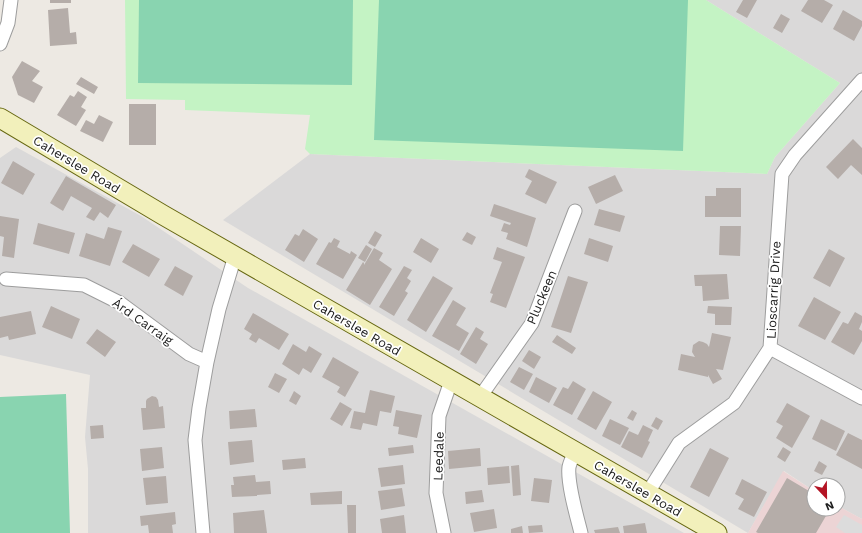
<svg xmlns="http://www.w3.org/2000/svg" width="862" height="533" font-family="'Work Sans',sans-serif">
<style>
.residential{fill:#dad9d9}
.commercial{fill:#ecd4d5}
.park{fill:#c4f3c4}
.pitch{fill:#89d4b0}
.parking{fill:#dcdcdc}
.building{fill:#b5ada9}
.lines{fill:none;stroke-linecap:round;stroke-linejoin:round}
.minor-casing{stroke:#9d9d9d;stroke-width:15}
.secondary-casing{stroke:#666710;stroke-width:21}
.minor{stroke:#fff;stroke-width:13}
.secondary{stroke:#f2f0bb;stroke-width:19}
.labels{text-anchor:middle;stroke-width:3.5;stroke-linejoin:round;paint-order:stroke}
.street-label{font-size:13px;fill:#1c1c1c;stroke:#fff}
</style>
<rect width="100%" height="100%" fill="#ede9e3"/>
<path class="residential" d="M706,0H862V519L838,506V485H814V491L784,471L748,533L223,220L310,154L767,174L775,157L840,83Z
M16,147L141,216L248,288L684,533H88V469L85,437L90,375L0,355V158Z"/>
<path class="commercial" d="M783,471L814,491V509H838V506L862,519V533H748Z"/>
<path class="park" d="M125,0H706L840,83L775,157L767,174L310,154L305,149L310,115L185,110V100L126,99Z"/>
<path class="pitch" d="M139,0H353L352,85L138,83Z
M379,0H688L683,151L374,140Z
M66,394L70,533H0V397Z"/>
<path class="parking" d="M844,515L862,525V533H845L836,527Z"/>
<path class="building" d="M50,0H71V3H50Z
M743,0H757L747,18L736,12Z
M808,0H824L833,5L822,23L801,11Z
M68,8L70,33L76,32L77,44L50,46L48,10Z
M843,10L862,21V26L854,41L833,29Z
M781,14L790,19L782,33L773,28Z
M22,61L40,71L32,81L43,87L34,103L18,95L12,77Z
M81,77L98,87L94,94L76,84Z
M78,91L87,97L81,107L86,110L76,126L57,115L70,95L74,97Z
M129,104H156V145H129Z
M99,115L113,122L103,142L80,131L86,120L94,124Z
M853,139L862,148V175L851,165L838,179L826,167Z
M13,161L35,174L23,195L1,183Z
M529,169L557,182L546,204L525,194L532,181L525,177Z
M615,175L623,191L596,204L588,187Z
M66,176L116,205L108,218L100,212L94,221L86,217L92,208L71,196L63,211L50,203Z
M716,188H741V217H705V196H716Z
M494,204L536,218L527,247L506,239L508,233L501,231L504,223L510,225L511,223L490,216Z
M599,209L625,216L620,232L594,225Z
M0,216L19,219L14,258L2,256L4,237L0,236Z
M38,223L75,233L69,254L33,244Z
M720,226H741L740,256L719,255Z
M108,227L122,231L110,266L79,256L86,233L104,239Z
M303,229L318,239L304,262L285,250L295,234L299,236Z
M375,231L382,235L375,247L368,243Z
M467,232L476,237L472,245L462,240Z
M334,238L340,241L337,247L350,254L351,251L357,255L343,279L316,264L329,242L331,243Z
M421,238L439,249L431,263L413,252Z
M589,238L613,246L608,262L584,254Z
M133,244L160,259L149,277L122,262Z
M366,245L372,249L365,262L358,258Z
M497,247L525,257L506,308L490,302L493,294L490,293L502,262L493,259Z
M374,248L383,253L379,260L392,269L370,305L346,290L363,262L364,263V265Z
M829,249L845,258L830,287L813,278Z
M175,266L193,276L183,296L164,285Z
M404,266L412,270L407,278L411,281L405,291L408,293L394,316L379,307Z
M727,274L729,299L703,301L702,286H695L694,275Z
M433,276L453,288L426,332L407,320Z
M568,276L588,282L571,333L551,327Z
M814,297L841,312L825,340L798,326Z
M453,300L466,308L456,325L469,333L459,351L432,336Z
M51,306L80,319L72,339L42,327Z
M708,306L732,307L731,325H715V314L707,313Z
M31,311L36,334L9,340L8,336L0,338V317Z
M855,312L862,316V322L859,329L862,331V341L854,355L831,342L843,322L848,324Z
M253,313L289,334L279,350L259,338L256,343L249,339L252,334L244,329Z
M476,327L484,332L480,339L488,344L476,364L460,354Z
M97,329L116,342L105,357L86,343Z
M712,333L731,337L723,370L716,369L722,379L713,384L708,375V377L678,370L681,354L695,357L692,352L693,345L699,341L703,342L707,344L709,347Z
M557,335L576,348L572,354L552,342Z
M293,344L306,352L309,346L322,354L311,373L303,368L299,375L282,364Z
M529,350L541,357L534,369L522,361Z
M333,357L359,372L345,397L337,392L340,387L322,377Z
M519,367L533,374L524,390L510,382Z
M275,373L287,379L279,393L268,387Z
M536,377L557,388L549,403L529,392Z
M573,381L586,389L572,415L553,405L563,387L568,389Z
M370,390L395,396L391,413L380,411L377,426L363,423L361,430L350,428L354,411L365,413Z
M294,391L301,396L296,405L289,401Z
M593,391L612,402L596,430L577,419Z
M152,396L156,397L158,400L159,407L163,406L165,428L143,430L141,408H146V401L147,399Z
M340,402L352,409L342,426L330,419Z
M787,403L810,416L792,448L776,438L783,426L776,422Z
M255,409L257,427L230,429L229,411Z
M396,410L422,415L417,438L398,434L399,427L393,426Z
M632,410L637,413L633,421L627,418Z
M656,417L663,421L658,430L651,426Z
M610,419L629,428L620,445L602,436Z
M821,419L845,431L836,451L812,439Z
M103,425L104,438L91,439L90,426Z
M643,425L653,430L648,441L650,442L642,458L621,447L629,431L638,435Z
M848,433L862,440V469L836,455Z
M252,440L254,462L230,465L228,442Z
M413,445L414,453L389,456L388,448Z
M162,447L164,468L142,471L140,449Z
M783,447L791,452L785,462L777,457Z
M480,448L481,466L449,469L448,451Z
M710,448L729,458L709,497L690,487Z
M305,458L306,468L283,470L282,460Z
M819,461L827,466L822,475L814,471Z
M403,465L405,484L381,487L378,468Z
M519,465L521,495L513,496L511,466Z
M509,466L510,483L488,485L487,468Z
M255,475L256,482L270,481L271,494L257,495V496L232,497L231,485H234L233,477Z
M166,476L168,503L146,505L143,478Z
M534,478L552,480L549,503L531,501Z
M787,478L814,494V509H830L816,533H758L756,532Z
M742,479L767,492L754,517L738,509L744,499L735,494Z
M402,488L405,506L381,510L378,491Z
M482,490L484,502L466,504L465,492Z
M342,491V504L311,505L310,493Z
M347,505H356V533H348Z
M494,509L497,528L474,532L470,513Z
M264,510L267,533H234L233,513Z
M175,512L176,524L172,525L173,533H149L148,525L141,526L140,516Z
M404,515L406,533H382L380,519Z
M645,523L647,533H624L623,526Z
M542,525L543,532L529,533L528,526Z
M522,526L523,533H511V529Z
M618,527L620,533H595L594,530Z"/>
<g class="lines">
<g class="minor-casing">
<path id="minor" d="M0,44L8,23L11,0
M6,279L84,285L120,303L189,354L207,362
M770,348L862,398
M480,397L532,323L575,211
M574,452C573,457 570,462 569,467C567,483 577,517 581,533
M647,494L679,443L734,403L770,348L782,174L795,155L862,80
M203,533L195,440L199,408L207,362L219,309L235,256
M444,533L436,493L439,416L451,381"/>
</g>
<g class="secondary-casing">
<path id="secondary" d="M0,118L163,215L717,533"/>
</g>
<use href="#minor" class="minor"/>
<use href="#secondary" class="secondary"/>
</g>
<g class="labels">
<g class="street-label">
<text transform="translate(77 164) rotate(31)" y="5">Caherslee Road</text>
<text transform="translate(773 290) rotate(-87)" y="5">Lioscarrig Drive</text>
<text transform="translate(541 297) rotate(-67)" y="5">Pluckeen</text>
<text transform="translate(143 321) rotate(35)" y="5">Árd Carraig</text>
<text transform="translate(357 327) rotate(30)" y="5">Caherslee Road</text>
<text transform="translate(438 456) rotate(-88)" y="5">Leedale</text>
<text transform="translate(638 488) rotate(30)" y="5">Caherslee Road</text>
</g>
</g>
<g transform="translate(826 497) rotate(158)"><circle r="19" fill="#ffffff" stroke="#a4a4a4"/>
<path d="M0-3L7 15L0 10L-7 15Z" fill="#b41424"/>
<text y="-6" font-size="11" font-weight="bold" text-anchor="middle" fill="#1c1c1c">N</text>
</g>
</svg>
